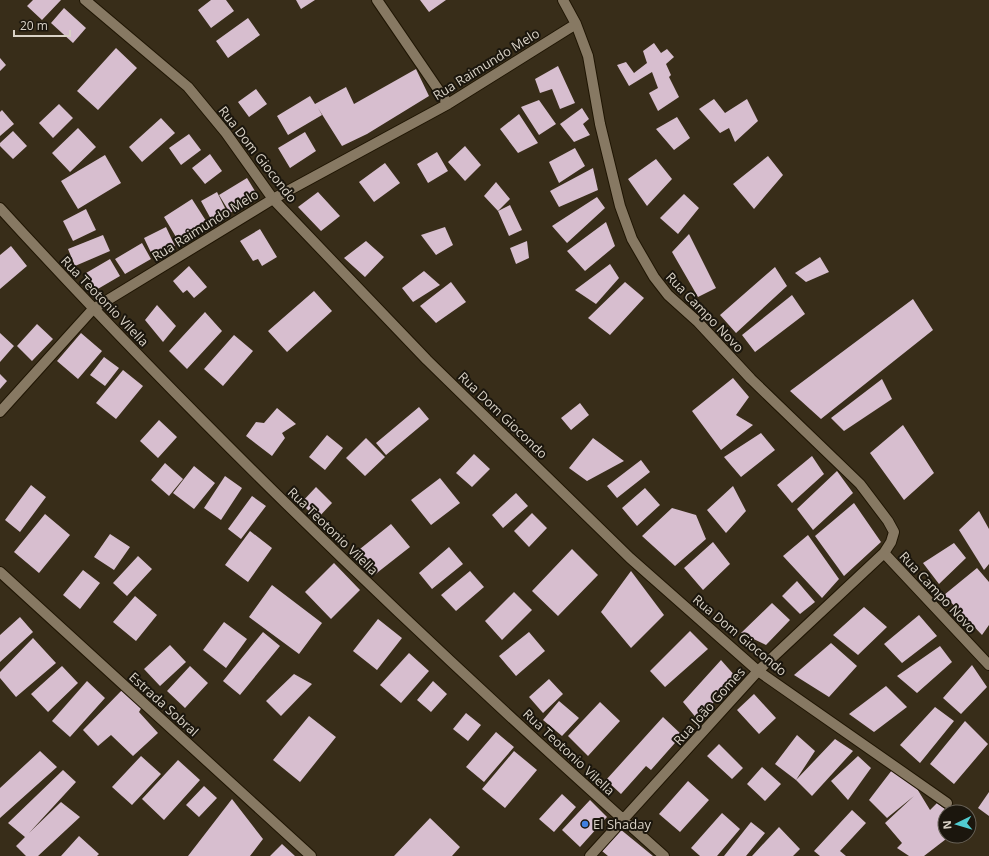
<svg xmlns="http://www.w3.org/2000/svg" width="989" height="856" font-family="'Open Sans',sans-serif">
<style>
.building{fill:#d7becf}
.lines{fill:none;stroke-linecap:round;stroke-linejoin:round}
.minor-casing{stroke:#1f1503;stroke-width:12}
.minor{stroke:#877963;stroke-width:10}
.shop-dot{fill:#3f7fe0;stroke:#1b160d;stroke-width:1.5}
.labels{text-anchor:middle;stroke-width:4;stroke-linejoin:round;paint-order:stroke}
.street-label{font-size:13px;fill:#d9d2c6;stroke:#1b160d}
.poi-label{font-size:13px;fill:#d9d2c6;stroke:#1b160d;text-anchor:start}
</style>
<rect width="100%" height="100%" fill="#382d19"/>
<path class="building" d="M33,0H61L42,20L27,6Z
M211,0H226L234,11L211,28L198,10Z
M296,0H315L301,9Z
M420,0H446L429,12Z
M64,8L86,28L73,43L51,23Z
M248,18L260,35L228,58L216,41Z
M654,43L661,53L667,49L674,57L666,64L671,75L669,77L679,97L658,111L649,93L658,88L652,72L629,86L617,65L626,62L634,73L647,63L643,51Z
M116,48L137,68L98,110L77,91Z
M0,58L6,65L0,71Z
M558,66L575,103L560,109L552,89L540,93L535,79Z
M416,69L429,96L367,134L342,146L318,108L322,115L288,135L277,116L310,96L315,104L346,87L354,104Z
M256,89L267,104L249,117L238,102Z
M714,99L725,113L747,99L758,121L735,142L729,128L720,133L699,109Z
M539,100L556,124L539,135L521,107Z
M59,104L73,118L53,138L39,123Z
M582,108L589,119L583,124L590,135L574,142L560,124Z
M2,110L14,124L0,136V112Z
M519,114L538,143L518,153L500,129Z
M677,117L690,138L674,150L656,129Z
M161,118L175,133L142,162L129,147Z
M78,128L96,147L70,172L52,153Z
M13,131L27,146L13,159L0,146V143Z
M305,132L316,151L290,168L278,148Z
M189,134L201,150L181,165L169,148Z
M465,146L481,165L465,181L448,162Z
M575,148L585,166L559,183L549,162Z
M437,152L448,171L428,183L417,164Z
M210,154L222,171L205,184L192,168Z
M105,155L121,183L78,209L61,181Z
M768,156L783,175L754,209L733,184Z
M656,159L672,179L647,206L628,179Z
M385,163L400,183L374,202L359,182Z
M593,168L598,190L559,207L550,191Z
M247,178L258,196L230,213L219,195Z
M496,182L510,199L498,211L510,205L522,230L509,236L498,211L484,196Z
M217,192L227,212L212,221L201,201Z
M318,192L340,216L321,231L298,207Z
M684,194L699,208L678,234L660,218Z
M597,197L605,208L567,243L552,226Z
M192,199L208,224L179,242L164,217Z
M86,209L96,230L73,241L63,221Z
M606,222L615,246L585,271L567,251Z
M166,227L175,246L153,257L144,238Z
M445,227L453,245L436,255L421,235Z
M260,229L277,257L262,266L258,259L253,261L240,241Z
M689,234L716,288L698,297L672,252Z
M103,235L110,251L75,266L68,249Z
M366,241L384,257L365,277L344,258Z
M527,241L529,258L516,264L510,248Z
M142,243L151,259L125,274L115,259Z
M11,246L27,266L0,289V255Z
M820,257L829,272L806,282L795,273Z
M110,259L120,276L96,290L86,273Z
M610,264L619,278L596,304L575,290Z
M189,266L207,287L194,298L187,290L183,293L173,281Z
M775,267L787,286L736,333L720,315Z
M424,271L440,285L413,302L402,288Z
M451,282L466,302L436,323L420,306Z
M625,282L644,298L610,335L588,318Z
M314,291L332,311L287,352L268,331Z
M792,295L805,314L755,352L742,335Z
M913,299L933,330L821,419L790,391Z
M157,305L176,326L163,342L145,320Z
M205,312L222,331L187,369L169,351Z
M37,324L53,339L32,361L17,346Z
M0,333L14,346L0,362Z
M81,333L102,351L78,379L57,361Z
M234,335L253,351L223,386L204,369Z
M104,357L119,368L105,386L90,375Z
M123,370L143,386L116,419L96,403Z
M0,374L7,381L0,389Z
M733,378L749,397L736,415L753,425L721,450L692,411Z
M882,379L892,399L844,431L831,418Z
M580,403L589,415L571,430L561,418Z
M419,407L429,419L386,455L376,443Z
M277,408L296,424L282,433L285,438L272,456L246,436L256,422L264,423Z
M159,420L177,437L158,458L140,441Z
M903,425L934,473L904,500L870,453Z
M761,433L775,450L741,477L724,457Z
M327,435L343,448L325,470L309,457Z
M366,438L385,457L365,476L346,458Z
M593,438L624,461L587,481L569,468Z
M474,454L490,469L472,487L456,473Z
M812,456L824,474L792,503L777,485Z
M641,460L650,472L617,498L607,486Z
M165,463L183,479L169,496L151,480Z
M194,466L215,483L194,509L173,493Z
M837,471L853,493L813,530L797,509Z
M225,476L242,488L221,520L204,508Z
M440,478L460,503L431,525L411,500Z
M31,485L46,497L20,532L5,520Z
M733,486L746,511L726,533L707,510Z
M316,487L332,503L317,519L301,503Z
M645,488L660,505L637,526L622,508Z
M516,493L528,506L503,528L492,515Z
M252,496L266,506L241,539L228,529Z
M854,503L881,542L844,576L815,536Z
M672,508L696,515L706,539L675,566L642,536Z
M979,511L989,529V564L984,570L959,530Z
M532,513L547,528L529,547L514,531Z
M45,514L70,535L39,573L14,552Z
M391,524L410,547L373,576L355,553Z
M250,531L272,548L248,582L225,565Z
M110,534L130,547L114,570L94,557Z
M808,535L839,579L822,598L783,556Z
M713,542L730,564L703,590L684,568Z
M954,543L966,558L939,584L923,563Z
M449,547L463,564L432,589L419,573Z
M572,549L598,575L558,616L532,591Z
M138,556L152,569L127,596L113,583Z
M334,563L360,590L331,619L305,592Z
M977,568L989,582V625L982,635L944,595Z
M83,570L100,583L80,609L63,595Z
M470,571L484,587L456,611L441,595Z
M631,571L664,615L631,648L601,612Z
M797,581L815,602L800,614L782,596Z
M272,585L322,623L299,654L249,617Z
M514,592L532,610L502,640L485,621Z
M135,596L157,615L136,641L113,622Z
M772,603L790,620L766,645L741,633Z
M864,607L887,627L858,655L833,635Z
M919,615L937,636L902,663L884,644Z
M20,617L33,632L0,662V635Z
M378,619L402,638L377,670L353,651Z
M224,622L247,639L226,668L203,650Z
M690,631L708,649L665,687L650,671Z
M263,632L280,646L240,695L223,681Z
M529,632L545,651L516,676L499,656Z
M33,638L56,663L16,697L0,678V672Z
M831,643L857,666L829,697L794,675Z
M170,645L186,662L160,686L144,669Z
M940,646L952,662L917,693L897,676Z
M409,653L429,671L401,703L380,685Z
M721,660L736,677L698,720L683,702Z
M972,665L987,687L961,714L943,698Z
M62,666L78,683L48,712L31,694Z
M190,666L208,683L185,708L167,691Z
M294,674L312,684L281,716L266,701Z
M549,679L563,694L543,713L529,697Z
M87,681L105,698L70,737L52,721Z
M433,681L447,694L431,712L417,700Z
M886,686L907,707L874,732L849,714Z
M124,688L143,705L139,712L158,733L133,756L111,735L98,746L83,730Z
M754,694L776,718L759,734L737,710Z
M559,701L579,718L562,736L543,720Z
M600,702L620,721L588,756L568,736Z
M935,707L954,721L920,763L900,745Z
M466,713L481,725L468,741L453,729Z
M309,716L336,737L300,782L273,760Z
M663,717L682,735L651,770L646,766L621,794L606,780Z
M965,721L988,744L954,784L930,764Z
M496,732L514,747L484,782L466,767Z
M797,735L815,751L796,780L775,764Z
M835,739L853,751L812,796L796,780Z
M719,744L743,768L732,779L707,756Z
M40,751L57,767L0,818V788Z
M514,751L537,770L505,808L482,789Z
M141,756L161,774L132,805L112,787Z
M858,756L871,768L848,800L831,781Z
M178,760L200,780L164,820L142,799Z
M762,767L781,784L765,801L747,784Z
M63,770L76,782L29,833L61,802L80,817L38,856H26L16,846L25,837L8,823Z
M892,770L916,787L930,810L937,803L949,812H945V836H950L924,856H909L897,848L902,843L885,823L914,796L887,818L869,800Z
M688,781L709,800L680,832L659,814Z
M204,786L217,798L199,817L186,805Z
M989,792V816L978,808Z
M562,794L576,807L554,832L539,819Z
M232,799L263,839L250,856H188Z
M590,800L607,817L580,847L562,830Z
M852,810L866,823L840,851L846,856H820L814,851Z
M722,813L740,829L717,856H700L691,848Z
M430,818L460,847L452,856H394Z
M751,822L765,833L746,856H724Z
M779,827L800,849L793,856H752Z
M620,829L653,856H608L602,851Z
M79,836L99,854L97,856H61Z
M282,844L295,856H270Z"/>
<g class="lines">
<g class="minor-casing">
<path id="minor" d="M85,0L188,87L226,133L273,199L427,360L630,558L758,671L947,803
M377,0L448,104
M563,0L576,24L588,56L600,124L620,206L632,239L654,277L668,295L698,322L751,379L860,484L888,521L894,532L891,542L884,553L758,671L590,856
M0,208C208,436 433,650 664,856
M0,412L93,309L273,199L448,104L576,24
M884,553L989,665
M0,572L311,856"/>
</g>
<use href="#minor" class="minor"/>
</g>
<circle class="shop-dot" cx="585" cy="824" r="4"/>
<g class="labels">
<g class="street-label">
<text transform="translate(486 64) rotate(-32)" y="5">Rua Raimundo Melo</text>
<text transform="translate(258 154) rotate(52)" y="5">Rua Dom Giocondo</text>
<text transform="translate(205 225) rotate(-32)" y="5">Rua Raimundo Melo</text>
<text transform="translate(105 301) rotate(46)" y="5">Rua Teotonio Vilella</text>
<text transform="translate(705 312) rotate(46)" y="5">Rua Campo Novo</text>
<text transform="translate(503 415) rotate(44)" y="5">Rua Dom Giocondo</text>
<text transform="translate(333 531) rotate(44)" y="5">Rua Teotonio Vilella</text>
<text transform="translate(938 592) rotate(47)" y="5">Rua Campo Novo</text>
<text transform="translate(740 635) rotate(40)" y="5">Rua Dom Giocondo</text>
<text transform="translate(164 704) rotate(42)" y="5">Estrada Sobral</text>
<text transform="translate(709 706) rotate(-48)" y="5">Rua João Gomes</text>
<text transform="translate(569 752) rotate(43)" y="5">Rua Teotonio Vilella</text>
</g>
<g class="poi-label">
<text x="593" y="829">El Shaday</text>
</g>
</g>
<g transform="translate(957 824) rotate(265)"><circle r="19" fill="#1b160d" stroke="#676157"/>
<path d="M0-3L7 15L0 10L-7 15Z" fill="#51ccd1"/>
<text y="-6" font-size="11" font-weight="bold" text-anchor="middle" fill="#d9d2c6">N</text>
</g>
<path d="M14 30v6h56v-6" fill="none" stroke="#d9d2c6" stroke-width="2"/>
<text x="20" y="30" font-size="12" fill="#d9d2c6" stroke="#1b160d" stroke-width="3" paint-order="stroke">20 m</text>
</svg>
